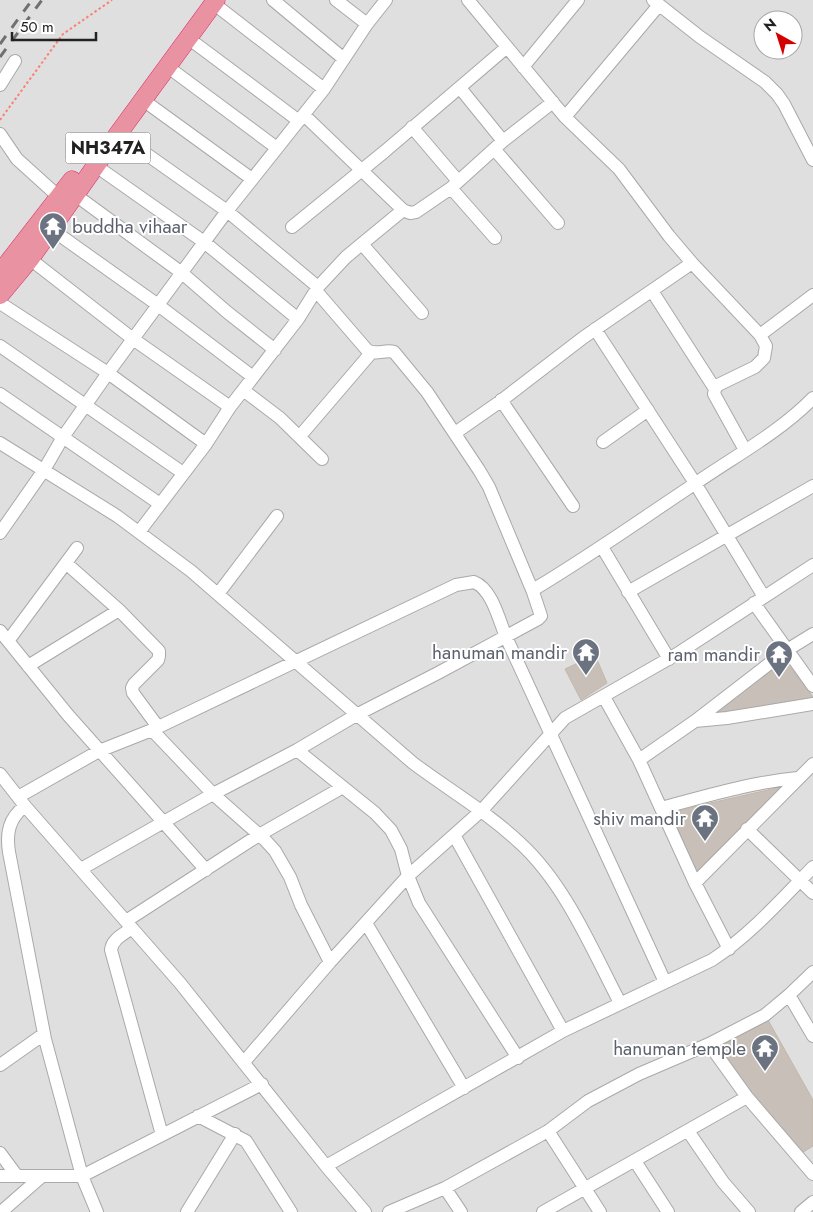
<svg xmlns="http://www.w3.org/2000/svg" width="813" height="1212" font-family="Jost,sans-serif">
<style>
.residential{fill:#e0dfdf;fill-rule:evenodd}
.building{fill:#c7bfb8;stroke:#c4b6ab}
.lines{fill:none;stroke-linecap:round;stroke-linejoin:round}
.minor-casing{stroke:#a9a9a9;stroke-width:14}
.highway-casing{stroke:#dc2a67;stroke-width:19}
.path{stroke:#fa8072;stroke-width:2;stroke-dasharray:2.5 2.5;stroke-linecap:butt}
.minor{stroke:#fff;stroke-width:12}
.highway{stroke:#e892a2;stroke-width:18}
.rail{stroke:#707070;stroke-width:3;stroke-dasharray:10 10;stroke-linecap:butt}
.labels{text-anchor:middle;stroke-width:4;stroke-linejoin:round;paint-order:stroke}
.shield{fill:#fff;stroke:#646464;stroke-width:1}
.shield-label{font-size:18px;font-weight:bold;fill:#222}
.worship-label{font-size:19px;fill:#5b616d;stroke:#fff;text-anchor:end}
</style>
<rect width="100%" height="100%" fill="#f2efe9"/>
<path class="residential" d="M0,0H813V1212H0ZM763,20H793V50H763Z"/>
<path class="building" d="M595,655L607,683L581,700L565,669Z
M785,660L813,697V704L713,713Z
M781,787L696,872L671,812Z
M768,1020L813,1100V1146L797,1156L747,1097L721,1046Z"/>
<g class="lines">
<g class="minor-casing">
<path id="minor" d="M273,0L344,59
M336,0L367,24
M468,0L565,117L619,169L669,236L692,263L760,335L766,346L764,358L755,367L718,385L715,389L714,394L745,450
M653,0L700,37L765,82L777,94L784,104L813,160
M213,3L324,89
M188,38L299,121
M168,67L277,148
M523,67L578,0
M0,85L15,61
M460,88L503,141
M143,100L252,179
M304,115L403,210L410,213L416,212L451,188L503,141L553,102
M565,117L659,5
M412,127L458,181
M0,134L17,159L59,197
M118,134L227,211L318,287
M495,150L558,223
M96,166L204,242L298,319
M451,188L495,238
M70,191L182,273L227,312L275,350
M292,227L384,152L507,47
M51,229L158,305L253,377
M362,244L422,313
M30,259L133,339L230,407
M652,291L715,389
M317,292L367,350C376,356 385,349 394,352L427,392L479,470L489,487L533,592
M0,303L108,373L206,444
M595,329L695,483L764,597
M760,335L813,295
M0,346L183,473
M243,390L280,418L322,459
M0,394L160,504
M501,400L573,506
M455,433L498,403L584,337L692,263
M300,436L371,353
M603,442L648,410
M0,443L117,516L191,571L413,763C449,790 487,812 520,843C565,884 592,949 620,1003
M139,532L206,444L230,407L298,319L318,287L346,257L403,210
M0,533L44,470L63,437L108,373L227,211L324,89L367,24L386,0
M602,547L669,659
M67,564L119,610L159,651V656L158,660L134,684L132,688L133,693L158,727
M628,592L813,486
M218,594L277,516
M754,603L813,686
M0,631L68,715L206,870
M8,641L77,548
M28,666L119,610
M604,697L639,760L695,883L729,949
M695,721L727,718L813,704
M152,730L213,794L265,840L275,851L290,877L301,905L330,962
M297,750L375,813L391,830L401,849L408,876L419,903L518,1058
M639,760L695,721L787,650L813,634
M0,774L25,806L180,983L326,1166L365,1212
M18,797L99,751L152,730L456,585L474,582C492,589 499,620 506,637L665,982
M661,808C707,796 752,782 798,778
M747,829L813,893
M454,835L563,1031
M81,869L213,794L297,750L358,714L438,673L538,619L541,616L533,592L536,588C591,555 643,518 696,483C735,456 780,432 813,398
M695,883L813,764
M126,921L259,835L343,787
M366,923L464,1088
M132,928C124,934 112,939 111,950L162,1135
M789,995L813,1036
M709,1044L747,1097L813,1174
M244,1062L330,962L408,876L482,810L565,718L677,654L813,565
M0,1065L44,1034
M198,1116L246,1141L291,1212
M548,1131L600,1212
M688,1131L723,1182L749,1212
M0,1153L17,1176H82L45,1039L9,852C6,833 9,818 25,806
M635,1161L668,1212
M326,1166L563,1031L712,960C750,935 781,900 813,867
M0,1176H17
M445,1188L461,1212
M1,1212L41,1177
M97,1212L82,1176L262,1084
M187,1212L235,1134
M389,1212L445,1188L548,1131L588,1101L639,1074L709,1044L765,1015L789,995L813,972
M543,1212L747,1097
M801,1212L813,1202"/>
</g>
<g class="highway-casing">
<path id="highway" d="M0,273L72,180
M0,295L30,259L118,134L216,0"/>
</g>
<path class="path" d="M0,120L63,34L112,0"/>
<use href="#minor" class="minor"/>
<use href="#highway" class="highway"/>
<path class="rail" d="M0,44L32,0
M0,57L42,0"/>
</g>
<defs>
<g id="temple-pin" transform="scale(1.4375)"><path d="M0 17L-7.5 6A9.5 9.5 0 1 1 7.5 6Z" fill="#6b7280" stroke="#fff"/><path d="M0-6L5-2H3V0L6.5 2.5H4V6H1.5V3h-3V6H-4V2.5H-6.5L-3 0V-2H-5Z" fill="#fff"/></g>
</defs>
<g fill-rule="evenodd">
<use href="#temple-pin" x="53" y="226"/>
<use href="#temple-pin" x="586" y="652"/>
<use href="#temple-pin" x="779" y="654"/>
<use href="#temple-pin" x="705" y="818"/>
<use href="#temple-pin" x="765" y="1048"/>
</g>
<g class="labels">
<rect class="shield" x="65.5" y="132.5" width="85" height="31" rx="4"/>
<g class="shield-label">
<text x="108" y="154">NH347A</text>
</g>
<g class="worship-label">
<text x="72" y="233" text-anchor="start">buddha vihaar</text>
<text x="567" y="659">hanuman mandir</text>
<text x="760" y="661">ram mandir</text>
<text x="686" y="825">shiv mandir</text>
<text x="746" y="1055">hanuman temple</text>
</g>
</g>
<g transform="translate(778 35) rotate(321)"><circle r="24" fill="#ffffff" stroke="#a7a7a7"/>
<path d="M0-4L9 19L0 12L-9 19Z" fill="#d40000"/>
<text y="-8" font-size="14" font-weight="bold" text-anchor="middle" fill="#222222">N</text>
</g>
<path d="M12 32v8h84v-8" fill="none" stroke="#222222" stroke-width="2.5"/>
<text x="20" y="32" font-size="15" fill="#222222" stroke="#ffffff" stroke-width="4" paint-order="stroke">50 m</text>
</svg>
